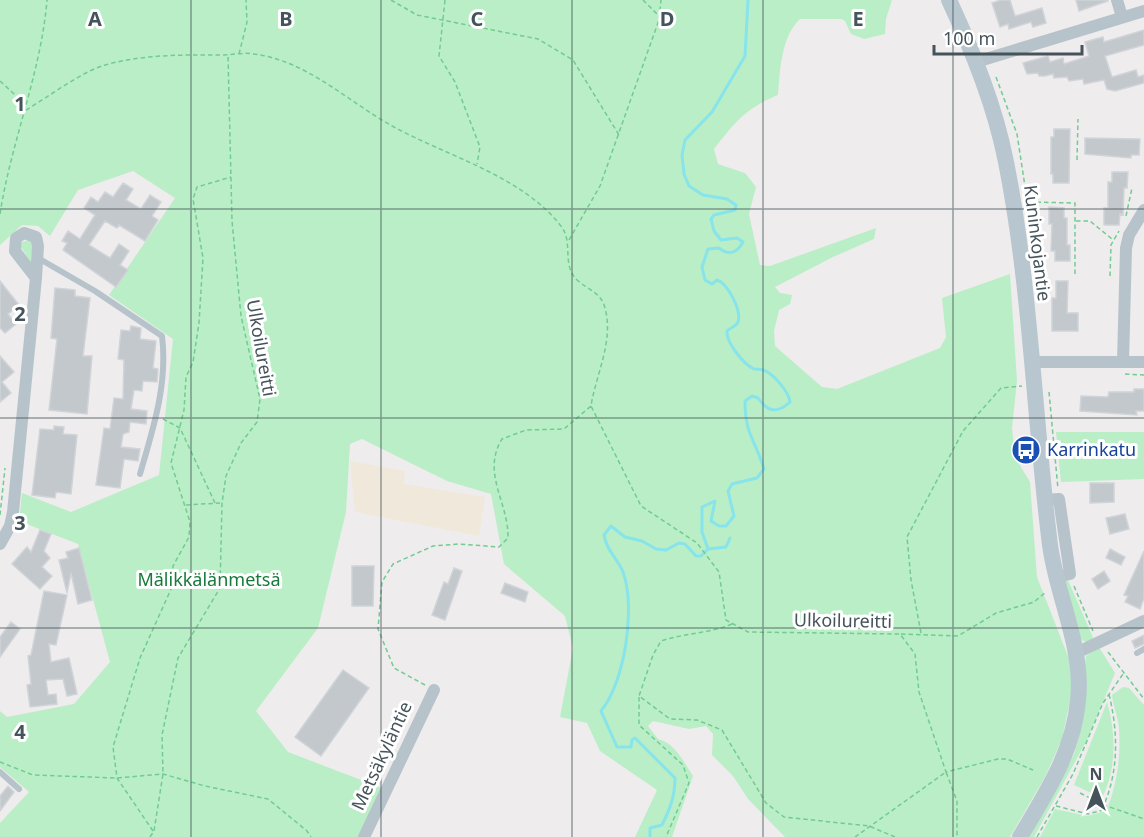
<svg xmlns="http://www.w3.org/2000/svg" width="1144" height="837" font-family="'Noto Sans',sans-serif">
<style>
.green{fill:#baeec6}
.sand{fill:#f1e8dc}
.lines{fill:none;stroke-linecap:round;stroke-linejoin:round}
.stream{stroke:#87e4eb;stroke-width:3}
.building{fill:#c3c8cc;stroke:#d0d4d8;stroke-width:1.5}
.path{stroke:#72cb93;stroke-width:1.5;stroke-dasharray:4.5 3;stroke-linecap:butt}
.service{stroke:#b7c3ca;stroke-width:6}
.minor{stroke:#b7c3ca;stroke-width:12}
.secondary{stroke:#b8c6cf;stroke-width:16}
.grid{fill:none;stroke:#45535a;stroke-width:1.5;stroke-opacity:0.55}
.labels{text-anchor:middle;stroke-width:6;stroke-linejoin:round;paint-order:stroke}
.street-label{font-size:18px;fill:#45535a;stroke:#fff}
.transit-label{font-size:18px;fill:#164399;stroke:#fff;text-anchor:start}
.park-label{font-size:18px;fill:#177a3a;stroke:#fff}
.grid-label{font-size:20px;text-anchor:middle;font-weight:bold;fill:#45535a;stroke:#fff;stroke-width:6;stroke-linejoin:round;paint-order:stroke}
</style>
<rect width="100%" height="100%" fill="#efeced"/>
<path class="green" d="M0,0H892L886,19L885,34L864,39L851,34L845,21L841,19H800C781,37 780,70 778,95C746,108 735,122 714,149L718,164L745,173L756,187L749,214L760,265L770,266L876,228L874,239L833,257L775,287L780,293L792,295L790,304L779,310L774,331L775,346L822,387L837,389L940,348L946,337L942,298L1010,274L1017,381L1012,428L1015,457L1030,482L1037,577L1071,664V696L1062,739L1045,777L1010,837H785L748,799L733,776L712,755L713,734L706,726L689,729L653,721L648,726L658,739C675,743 684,762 693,776L672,837H635L657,790L600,751L587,723L560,717L573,648L565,616L504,564L491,494L447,481L362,439L350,444L346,512L318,628L256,711L288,752L382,788L359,837H0V823L29,792L0,767V711L7,717L74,704L110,662L78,544L19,521L22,493L71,512L159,475L173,339L109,295L175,198L133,171L78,190L50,236L38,226L22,225L0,245Z
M29,240L33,243L31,262L21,247L22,242Z
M1056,432H1144V479L1061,482Z
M1065,580H1068L1094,640L1086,642L1080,639Z
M1099,647L1115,673L1088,738L1034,837H1029L1074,754L1079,737L1086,656Z
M1123,687L1129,688L1144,705V837H1040L1055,809L1087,816L1106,811C1117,786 1121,756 1119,728C1118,717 1113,706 1112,695Z
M1107,702C1116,733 1117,768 1102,798L1074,785Z"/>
<path class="sand" d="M350,461L405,471L404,484L485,497L479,536L355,512Z"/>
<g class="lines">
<path class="stream" d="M708,549L726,547L730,538
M650,837V828L662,825C670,809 675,796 675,778L635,738L632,740L631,747H617L601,711C625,682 636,607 623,572C618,559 606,550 604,535L611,526L625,537L642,541L656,549L666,550L679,543L685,544L696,556H701L708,549L702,532V507L715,501L711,521L719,526H726L734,516L728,491L732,484L757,478L764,469C755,439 745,435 745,401L752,396L758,398C768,412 777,414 790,402C789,392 773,373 763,370C761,369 756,369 754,369C743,364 726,342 727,331C731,327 736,327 738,322C742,310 727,283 717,280L712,284L705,280L702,267L708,249L719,248C729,256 737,253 743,242L737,238L721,240L714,231L711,219L714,215L735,210L736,205L727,199L703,195L689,186L684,174L682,155L685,140L712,112L745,56L748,0"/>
</g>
<path class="building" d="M1001,0H1010L1015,16L1042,8L1046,23L1033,27L1031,22L1009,29L1008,24L1000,27L992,3Z
M1076,0H1107L1108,1L1079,11Z
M1144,30V45L1105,56L1112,77L1136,70L1138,77L1144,75V83L1115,91L1107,89L1104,80L1084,84L1083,79L1069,81L1067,77L1054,78L1053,74L1045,76H1039L1038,73L1027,74L1023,63L1048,56L1050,62L1063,58L1064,64L1089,56L1085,42L1103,37L1104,42Z
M1054,129H1070L1069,183H1053V174H1051V137H1054Z
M1085,138L1140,139L1139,155H1131V158L1085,154Z
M1112,172H1128L1127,188H1124L1123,215L1120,214L1119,225H1104V208H1108V182H1112Z
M123,183L133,189L126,200L141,209L150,195L161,202L152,216L158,220L145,241L119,225L117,228L105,221L89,245L110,258L119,244L129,251L120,265L128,270L116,287L63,250L67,243L62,241L68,231L80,239L95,215L84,208L91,197L98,202L105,192L113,197Z
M1049,207L1064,208V218H1067V245H1070V261H1055V251H1051L1052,224H1049Z
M0,281L19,305L8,314L16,324L5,333L0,328Z
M1056,281H1068L1067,313H1078V331H1052V298H1056Z
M55,288L75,290V296L90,298L83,356H92L87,414L49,410L57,339L51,338Z
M131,326L141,328L140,339L156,341L153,368L158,369L157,382L143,381L142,391L134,390L131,409L147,411L146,424L130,422L129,432L123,434L121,447L140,449L138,461L124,459L120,488L96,485L104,428L110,429L114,398L123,399L124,360L118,359L121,330L130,331Z
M0,356L14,372L2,382L11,393L0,402Z
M1134,389H1144V411H1136L1137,415L1080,411L1081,396L1108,397L1109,392H1134Z
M54,426L64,427L63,434L77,435L71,494L56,492L55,498L32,495L40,429L54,430Z
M1090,483H1114V502L1090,503Z
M1125,514L1129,529L1110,534L1106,518Z
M40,530L51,534L44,551L50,558L42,567L52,576L40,589L12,564L27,547L31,552Z
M79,548L92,600L78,604L71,573L67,593L59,560L68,558L66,552Z
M1110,549L1125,557L1121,565L1106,558Z
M1144,551V598L1140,609L1125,602L1128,596L1124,595Z
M352,566H374L373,606H352Z
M454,568L462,571L445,620L432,615L444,582L448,584Z
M1104,571L1110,581L1098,589L1092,579Z
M505,583L528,592L525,602L501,593Z
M44,591L67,595L56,645L49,644L51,662L69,658L77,694L67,696L63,679L46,680L48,695L56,694L57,704L30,707L27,685L31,684L28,656L31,655Z
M11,622L20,629L0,657V637Z
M1144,635V644L1135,648L1132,641Z
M343,670L369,688L321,756L295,737Z
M8,786L14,792L0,811V796Z"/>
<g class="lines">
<path class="path" d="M391,0L417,15L538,39L573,60L619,135
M445,0L439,56L455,82L480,147L477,164
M643,0L659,16
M239,54L247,22L246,0
M996,77L1017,134L1028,206
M0,81L26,105
M26,110C48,97 83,71 105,65C144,54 183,55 223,55C233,55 244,52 254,54C308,61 348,102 394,127C447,156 522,176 561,226C574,243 561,264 577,280C588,290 601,292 605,308C614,341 596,374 591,406L641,506L697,543L719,572L726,620L748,632L900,634L915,654L919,692L946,772L998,759H1007L1033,770
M1077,160L1078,119
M1029,202L1075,203V275
M0,214C11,142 41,73 47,0
M1126,216L1132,188
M1076,221H1090L1112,239
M569,240L600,186L659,20L661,0
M1110,276L1111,245L1119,231
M1125,374L1144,375
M1049,392L1058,489
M163,419L180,428L215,503
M186,505L220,503
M0,515L5,468
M1074,586L1093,631
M732,624C711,633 685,633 661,641L653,655L639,696L670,719L697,720L722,730L766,803L784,817L869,826L895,837
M921,633L911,580L907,537L963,431L1001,388L1022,386
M901,634L958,636L996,613L1034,602L1046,592
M1108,652L1144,699
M425,685L394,668L378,629L382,582L393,564L433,546L459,544L499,547L508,538C509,503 481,473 502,439L526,430L564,429L591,406
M639,697V725L683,765L689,783L666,837
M0,762L33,775L117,778L163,774L205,786L268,799L307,831L311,837
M1080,793L1104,805C1119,769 1118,732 1109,694
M1056,806L1088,814L1103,810L1104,805L1144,819
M153,831L117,778L113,747L140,658L172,587L173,566L189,537L190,522L171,463L184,410L186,377L193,362L199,323L203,258L193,199L197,187L231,177
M150,837L154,831L163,774L162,735L178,658L220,588L222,503L226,476L241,443L257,422L260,399L241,316L232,221L228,55
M855,837L946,772L957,801V837
M1037,837L1073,774L1103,703L1123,674"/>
<path class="service" d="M38,258L95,291L162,336C168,384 153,429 140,474
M1137,653L1144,649
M0,772L19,789"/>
<path class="minor" d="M1117,0L1122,17
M976,62L1144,11
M1031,362H1144
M1123,362L1126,248L1129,235L1144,210
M1045,500L1059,499L1070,574L1056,577
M0,544L10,526L13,512L36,278L38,246L36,237L24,233L16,238L15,251L36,278
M1076,653L1144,621
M364,837L434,690"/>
<path class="secondary" d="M949,0C973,52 995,106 1006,162C1031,288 1034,418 1050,545C1057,598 1084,647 1078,701C1073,753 1046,793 1020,837"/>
</g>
<path class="grid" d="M191,0V837M381,0V837M572,0V837M763,0V837M953,0V837M0,209H1144M0,418H1144M0,628H1144"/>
<defs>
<g id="bus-disc" transform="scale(1.5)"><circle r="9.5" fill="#1a4fb4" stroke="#fff"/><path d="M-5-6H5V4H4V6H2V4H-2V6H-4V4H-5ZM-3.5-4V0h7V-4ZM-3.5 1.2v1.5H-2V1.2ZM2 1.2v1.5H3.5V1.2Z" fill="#fff"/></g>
</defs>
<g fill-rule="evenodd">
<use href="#bus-disc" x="1026" y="450"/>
</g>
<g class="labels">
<g class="street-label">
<text transform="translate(1037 243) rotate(83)" y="6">Kuninkojantie</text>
<text transform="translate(261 348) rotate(80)" y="6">Ulkoilureitti</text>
<text transform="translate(843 621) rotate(1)" y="6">Ulkoilureitti</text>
<text transform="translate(382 756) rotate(-65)" y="6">Metsäkyläntie</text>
</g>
<g class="transit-label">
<text x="1047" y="456">Karrinkatu</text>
</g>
<g class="park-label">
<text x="209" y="586">Mälikkälänmetsä</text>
</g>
</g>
<g class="grid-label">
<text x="95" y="26">A</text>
<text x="286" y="26">B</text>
<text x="477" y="26">C</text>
<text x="667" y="26">D</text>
<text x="858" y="26">E</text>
<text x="20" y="111">1</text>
<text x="20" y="321">2</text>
<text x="20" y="530">3</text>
<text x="20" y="739">4</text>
</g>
<g transform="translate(1096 789)" stroke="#ffffff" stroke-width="4.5" paint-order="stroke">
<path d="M0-4.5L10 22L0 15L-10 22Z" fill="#45535a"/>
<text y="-9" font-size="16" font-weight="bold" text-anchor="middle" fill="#45535a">N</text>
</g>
<path d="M934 45v9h148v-9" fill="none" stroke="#45535a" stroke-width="3"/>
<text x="943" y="45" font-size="18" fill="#45535a" stroke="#ffffff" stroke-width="4.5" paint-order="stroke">100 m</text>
</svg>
